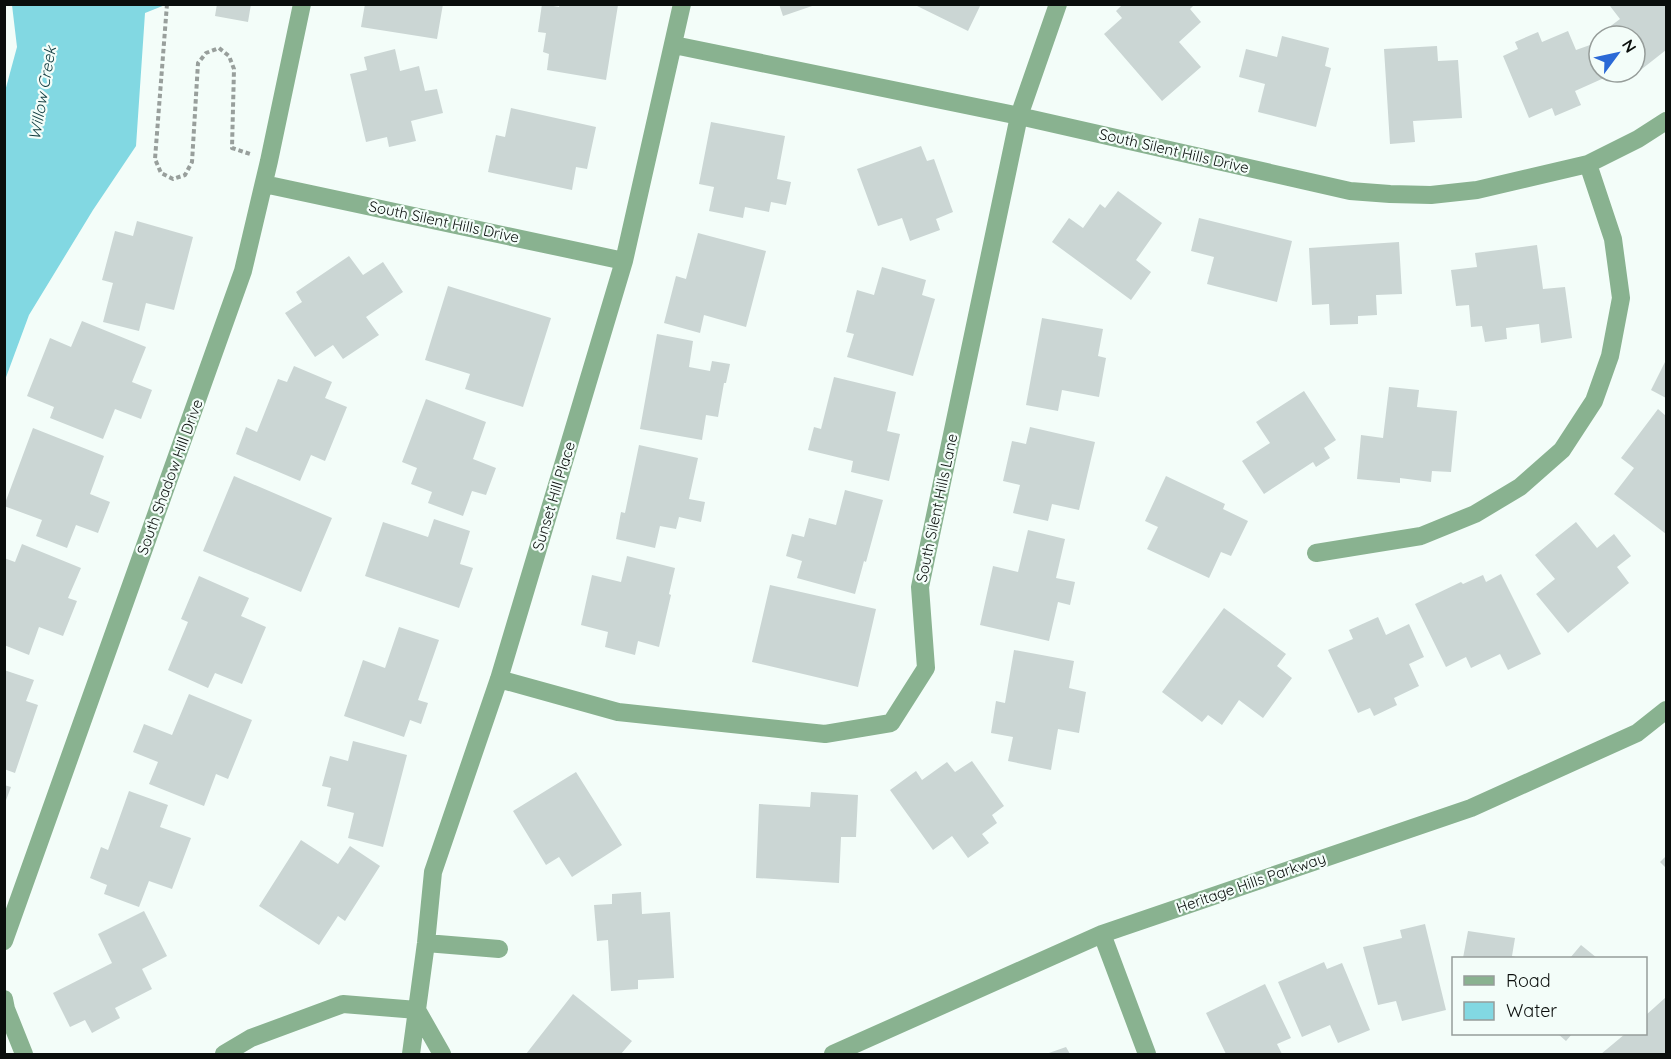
<svg xmlns="http://www.w3.org/2000/svg" width="1671" height="1059" font-family="Quicksand,sans-serif">
<style>
.water{fill:#82d8e2}
.building{fill:#cbd6d4}
.lines{fill:none;stroke-linecap:round;stroke-linejoin:round}
.path{stroke:#989f9c;stroke-width:4;stroke-dasharray:4.5 3;stroke-linecap:butt}
.minor{stroke:#89b290;stroke-width:18}
.labels{text-anchor:middle;stroke-width:4.5;stroke-linejoin:round;paint-order:stroke}
.street-label{font-size:15px;fill:#0a0e0c;stroke:#f3fdf9}
.water-label{font-size:16px;font-style:italic;fill:#103a3e;stroke:#f3fdf9}
</style>
<rect width="100%" height="100%" fill="#f3fdf9"/>
<path class="water" d="M12,5H165L145,13L136,146L93,210L29,315L5,380L4,95L17,47Z"/>
<path class="building" d="M217,4H251L248,22L215,16Z
M365,4H443L437,39L361,27Z
M542,4L559,7L560,4L618,5L606,80L547,70L549,54L543,52L546,33L538,32Z
M779,4H815V5L783,16Z
M913,4H981L968,31Z
M1123,4H1195L1190,9L1201,22L1179,42L1201,67L1162,101L1104,34L1122,18L1116,11Z
M1612,4H1666V50L1633,76L1630,72H1635V36H1601L1600,34L1620,19L1610,6Z
M1568,31L1576,50L1590,45L1599,67V72H1601L1604,78L1575,91L1581,105L1555,116L1552,108L1529,118L1503,56L1518,49L1515,42L1538,32L1542,42Z
M1282,36L1329,48L1325,66L1331,68L1316,127L1258,112L1265,84L1239,77L1246,49L1277,57Z
M1437,46L1438,61L1458,60L1462,118L1413,121L1415,142L1390,144L1384,49Z
M395,49L400,71L419,66L425,91L437,89L443,113L411,121L416,141L389,147L387,137L366,142L350,74L367,70L364,57Z
M511,108L596,127L587,169L576,167L572,190L488,172L496,135L505,137Z
M711,122L785,136L777,179L791,182L786,205L771,202L769,212L745,207L743,218L709,211L714,187L699,184Z
M921,146L927,161L934,159L953,212L936,219L940,230L910,241L902,218L878,226L857,169Z
M1118,191L1162,223L1136,260L1151,272L1131,300L1052,242L1069,218L1083,228L1100,204L1105,208Z
M1199,218L1292,241L1277,302L1207,284L1214,257L1191,251Z
M137,221L193,237L174,310L146,303L139,331L103,322L113,283L102,280L115,231L133,236Z
M698,233L766,251L746,327L704,315L700,333L664,323L676,276L686,279Z
M1399,242L1402,294L1376,295L1377,315L1358,316V324L1330,325L1329,304L1312,305L1309,248Z
M1537,245L1543,289L1565,287L1572,338L1541,343L1539,324L1506,328L1507,339L1485,342L1482,326L1471,327L1469,305L1456,306L1451,270L1477,267L1475,253Z
M349,256L363,275L383,262L403,292L366,317L379,335L343,359L333,345L315,357L285,313L302,302L296,292Z
M882,267L926,280L922,295L935,299L913,376L847,357L854,334L846,332L857,290L874,295Z
M448,286L551,318L523,407L465,389L470,374L425,360Z
M1042,318L1103,329L1098,356L1106,358L1099,397L1062,390L1058,411L1026,405Z
M82,321L146,347L132,382L152,390L141,419L115,409L103,439L50,418L54,407L27,396L50,338L71,347Z
M657,334L693,341L689,367L710,371L712,361L730,364L726,383H724L718,417L706,415L702,440L640,429Z
M1666,360V398L1651,390Z
M294,366L332,382L325,398L347,407L325,461L311,455L300,481L236,454L246,427L257,432L278,379L287,382Z
M834,377L896,392L887,431L900,434L889,481L851,472L853,461L808,450L814,427L821,429Z
M1389,387L1419,390L1417,407L1457,411L1451,472L1432,471L1431,482L1400,478V483L1357,479L1361,435L1383,438Z
M1304,391L1336,440L1324,448L1330,458L1316,467L1313,462L1264,494L1242,461L1270,443L1256,422Z
M426,399L486,422L473,459L496,468L486,495L472,491L463,516L428,503L432,492L411,484L417,468L402,462Z
M1658,409L1666,416V534L1614,494L1634,468L1621,458Z
M1030,427L1095,442L1079,510L1052,504L1048,521L1013,513L1020,485L1003,481L1012,441L1026,444Z
M33,428L104,456L90,494L110,502L98,533L76,525L67,548L36,536L42,520L4,506Z
M639,445L698,458L689,499L705,502L701,522L679,517L676,529L660,526L655,548L616,539L621,512L625,513Z
M234,476L332,518L301,592L203,551Z
M1166,476L1225,504L1223,509L1248,521L1231,556L1221,552L1209,578L1147,549L1158,527L1145,521Z
M845,490L883,500L866,562L864,561L855,594L797,578L802,561L786,556L792,534L804,537L809,518L836,525Z
M434,519L470,531L460,564L473,568L459,608L365,576L383,522L428,537Z
M1576,522L1597,548L1614,534L1631,556L1617,567L1629,583L1568,633L1536,594L1555,579L1535,555Z
M1028,530L1065,539L1056,578L1075,582L1070,605L1058,602L1049,641L980,625L993,566L1018,572Z
M22,544L81,568L68,598L77,601L63,636L39,627L29,655L4,645V558L15,562Z
M627,556L675,568L669,594L671,595L659,647L638,641L635,655L605,647L608,632L581,625L592,575L621,582Z
M1501,574L1541,654L1508,670L1500,654L1471,668L1466,657L1446,667L1415,604L1461,582L1463,584L1483,575L1486,582Z
M199,576L249,598L241,616L266,627L242,684L215,673L208,688L168,670L188,622L181,619Z
M770,585L876,609L858,687L752,662Z
M1224,608L1286,654L1277,666L1292,678L1263,718L1239,700L1222,725L1208,715L1202,722L1162,692Z
M1378,617L1386,635L1409,624L1424,657L1409,664L1419,686L1394,698L1397,705L1374,716L1370,708L1358,713L1328,650L1353,639L1349,630Z
M399,627L439,640L418,700L428,703L421,724L410,720L404,737L344,716L363,660L385,668Z
M1014,650L1074,661L1069,688L1086,692L1079,733L1058,729L1051,770L1008,761L1013,737L991,733L996,701L1005,703Z
M4,670L34,680L26,701L38,705L15,773L4,769Z
M189,694L252,720L228,779L216,774L204,806L149,784L158,762L133,752L144,724L172,735Z
M353,741L407,755L383,847L348,838L354,813L327,806L331,788L322,786L330,756L348,761Z
M972,761L1004,806L992,815L997,823L982,834L989,843L968,858L952,836L933,850L890,790L916,771L922,780L947,762L955,772Z
M576,772L622,845L572,877L559,857L546,865L513,811Z
M4,785L11,787L5,803H4Z
M129,791L168,805L160,827L191,838L172,889L149,881L139,907L104,894L107,885L90,878L101,847L108,850Z
M811,792L858,795L856,837H841L839,883L756,878L759,804L810,807Z
M301,840L338,864L350,846L380,866L345,921L338,916L319,945L259,906Z
M1666,856V868L1660,862Z
M641,892L642,914L670,912L674,978L638,980V989L611,991L608,940L597,941L594,905L612,904V894Z
M144,911L167,956L142,969L152,989L115,1008L120,1018L92,1033L85,1020L70,1027L53,993L112,963L98,934Z
M1425,924L1446,1010L1402,1021L1396,1001L1378,1005L1363,947L1402,938L1400,930Z
M1468,931L1515,938L1512,956L1519,958H1463Z
M1581,945L1597,958H1570Z
M1324,962L1327,969L1342,963L1370,1030L1338,1043L1330,1025L1302,1037L1278,982Z
M1265,984L1291,1038L1277,1044L1282,1054H1235L1234,1053L1226,1054L1206,1013Z
M573,994L632,1041L621,1054H526Z
M1665,998L1666,1000V1054H1601L1625,1034H1646V1015Z
M1558,1034H1572L1566,1041Z
M1066,1047L1070,1054H1046Z"/>
<g class="lines">
<path class="path" d="M167,4L155,159L161,173L173,179L185,175L192,162L198,63L206,53L219,48L229,56L234,69L232,148L250,154"/>
<path class="minor" d="M674,45L1019,116L1350,191L1390,194L1431,195L1477,190L1588,164L1638,139L1666,121
M264,184L624,261
M1316,553L1421,536L1475,514L1520,487L1562,450L1594,401L1610,356L1621,298L1613,239L1588,164
M499,679L618,712L825,734L891,723L926,668L920,587L1019,116L1058,4
M1102,934L1147,1054
M4,941L243,271L269,161L302,4
M426,943L499,949
M4,999L6,1009L24,1054
M417,1010L442,1054
M224,1054L251,1038L343,1004L417,1010
M411,1054L426,943L433,872L499,679L624,261L682,4
M833,1054L1102,934L1471,808L1637,733L1666,710"/>
</g>
<g class="labels">
<g class="street-label">
<text transform="translate(1174 151) rotate(13)" y="5">South Silent Hills Drive</text>
<text transform="translate(444 222) rotate(12)" y="5">South Silent Hills Drive</text>
<text transform="translate(170 477) rotate(-70)" y="5">South Shadow Hill Drive</text>
<text transform="translate(554 496) rotate(-73)" y="5">Sunset Hill Place</text>
<text transform="translate(937 508) rotate(-78)" y="5">South Silent Hills Lane</text>
<text transform="translate(1251 883) rotate(-19)" y="5">Heritage Hills Parkway</text>
</g>
<g class="water-label">
<text transform="translate(42 93) rotate(-80)" y="6">Willow Creek</text>
</g>
</g>
<rect width="1671" height="1059" fill="none" stroke="#0a0e0c" stroke-width="12"/>
<rect x="1452" y="957" width="195" height="78" fill="#f3fdf9" stroke="#969d9a" stroke-width="1.5"/>
<rect x="1464" y="976" width="30" height="9" fill="#89b290" stroke="#969d9a" stroke-width="1.5"/>
<text x="1506" y="987" font-size="18" fill="#0a0e0c">Road</text>
<rect x="1464" y="1002" width="30" height="18" fill="#82d8e2" stroke="#969d9a" stroke-width="1.5"/>
<text x="1506" y="1017" font-size="18" fill="#0a0e0c">Water</text>
<g transform="translate(1617 54) rotate(57)"><circle r="28" fill="#f3fdf9" stroke="#969d9a" stroke-width="1.5"/>
<path d="M0-4.5L10 22L0 15L-10 22Z" fill="#2b69d6"/>
<text y="-9" font-size="16" font-weight="bold" text-anchor="middle" fill="#0a0e0c">N</text>
</g>
</svg>
